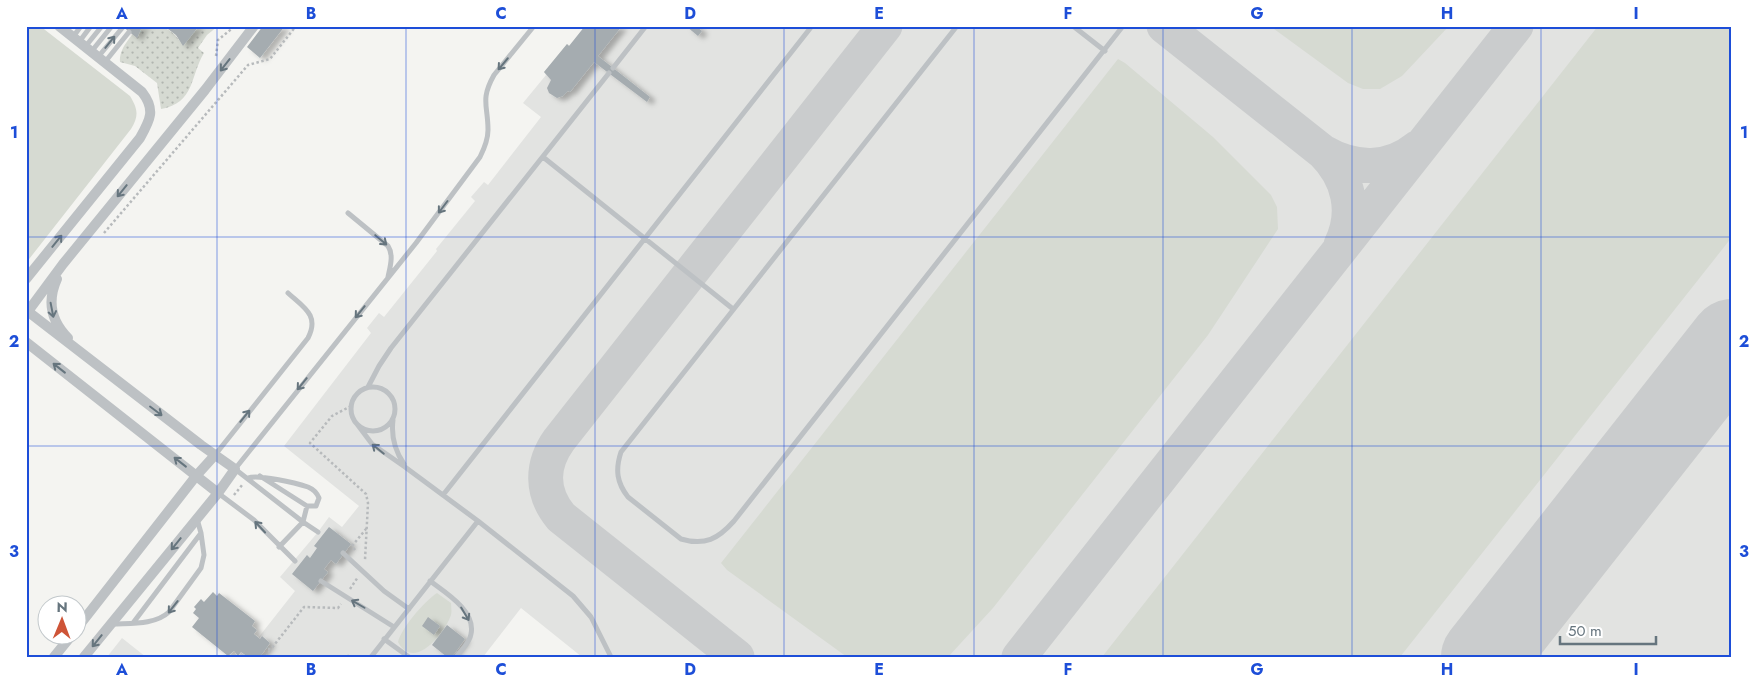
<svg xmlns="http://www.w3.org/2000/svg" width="1758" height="683" font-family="Jost,sans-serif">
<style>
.built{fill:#e2e3e1}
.grass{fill:#d6dad2}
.garden{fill:url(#garden-dots)}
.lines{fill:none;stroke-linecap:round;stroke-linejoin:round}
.taxiway{stroke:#cacccd;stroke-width:35}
.runway{stroke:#cacccd;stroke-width:86}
.building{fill:#a5acb0;filter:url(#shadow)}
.path{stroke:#b7babc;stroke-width:2.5;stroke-dasharray:2.5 2.5;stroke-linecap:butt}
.service{stroke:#bdc1c4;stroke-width:5}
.minor{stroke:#bdc1c4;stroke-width:10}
.oneway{stroke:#66757e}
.grid{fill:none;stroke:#1d4ed8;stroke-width:1;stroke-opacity:0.55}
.neatline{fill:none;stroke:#1d4ed8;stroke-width:2}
.grid-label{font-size:16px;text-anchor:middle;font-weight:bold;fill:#1d4ed8}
</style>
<defs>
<pattern id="garden-dots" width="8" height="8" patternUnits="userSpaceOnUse" patternTransform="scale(1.25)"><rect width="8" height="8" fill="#d6dad2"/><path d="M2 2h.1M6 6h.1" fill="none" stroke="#b1b5b0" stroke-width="1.8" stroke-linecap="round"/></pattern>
<filter id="shadow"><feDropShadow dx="5.5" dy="3" stdDeviation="2.5" flood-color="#0004"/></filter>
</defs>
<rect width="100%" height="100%" fill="#f4f4f1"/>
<path class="built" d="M585,26H1732V657H582L521,608L483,657H260L270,643L263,637L260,639L258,638L295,591L280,577L318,532L329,517L342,527L359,506L284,446L371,333L367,328L379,313L384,317L437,251L436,249L475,201L471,197L484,182L488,185L541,117L523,103L546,75L544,72L567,44L570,46Z
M122,638L146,657H107Z"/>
<path class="grass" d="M26,26H40L130,96C138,109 139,116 131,129L26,263Z
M1270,26H1449L1402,76L1380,89H1363L1348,83Z
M1598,26H1732V237L1400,657H1102Z
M1118,59L1125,63L1213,137L1271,195L1277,207L1278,229L1208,335L993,608L949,656L847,657L727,570L721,563Z
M437,593L451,603C451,607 452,611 451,615C445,633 414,672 398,642C402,627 424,602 437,593Z"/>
<path class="garden" d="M139,26C164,26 168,25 183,45L199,26H218L207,35L198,48L204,53C190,76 195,103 161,109L157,83L135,66L120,62C119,48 131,37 139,26Z"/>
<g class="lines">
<path class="taxiway" d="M1164,26L1323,152C1354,170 1389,171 1417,148
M1323,152C1349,178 1357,212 1341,245
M737,657L561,517C541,493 541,465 559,440L885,26
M1019,657L1516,26"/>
<path class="runway" d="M1484,657L1732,342"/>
</g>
<path class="building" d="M122,26H147L141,29L137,38Z
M164,26H199L183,46L176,35Z
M263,26H285L260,58L247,47Z
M585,26H622L598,56L650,97L647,102L594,62L570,92L568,91L563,96L557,98L549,93L547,88L551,80L544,72L567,44L569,46Z
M686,26H696L702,31L698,36Z
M329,527L351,544L336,564L331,560L324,569L328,572L313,591L292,574L307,555L310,558L317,548L314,546Z
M213,592L217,596L219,593L255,621L252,626L257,630L254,634L260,639L262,636L270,643L260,657H248L241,652L238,656L234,651L228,656L192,627L199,618L193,613L196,609L194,607L201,599L204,602Z
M428,617L440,626L434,635L422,626Z
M447,625L465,639L452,657H447L432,645Z"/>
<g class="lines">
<path class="path" d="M216,56L218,40L235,26
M104,233L248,65L270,59L296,26
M351,406L332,416L310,443L366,494L368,503L365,560
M234,495L243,484
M355,550L352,546L366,529
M350,589L358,577
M268,649H271L304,607L338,608L341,604
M266,657L271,649
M348,657L349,655"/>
<path class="service" d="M957,26L621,452C615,470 617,483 628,497L681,539C705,546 718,539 734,521L1123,26
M1073,26L1105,51
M73,37L81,26
M79,42L91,26
M85,47L102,26
M91,52L112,26
M98,57L123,27
M105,62L129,32
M613,68L646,26
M543,157L733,309
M348,213L388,246C394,255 390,267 388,277
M368,387L379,366L391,348L609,73
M351 409a22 22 0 1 1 44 0a22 22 0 1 1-44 0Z
M393,420C391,436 395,451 404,464
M357,424L372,444L405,467L478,521L573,596L591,617L611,657
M215,455L308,338C320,315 303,307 288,293
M260,476L307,506L303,522L279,547
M248,478C258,474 296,483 308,487C313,489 317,493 319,498L316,506H307
M218,493L254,520L295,561
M443,495L812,26
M318,532L303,522L235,469L416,243L480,157C484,149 488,139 488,130C488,105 480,100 494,75L534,26
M343,553L384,591L409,609
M321,581L394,627
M430,581C446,593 476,611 471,634C470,643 461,650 456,657
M133,623L201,533L197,519
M113,624C131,623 155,625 169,612L201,568L204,555L201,533
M384,639L409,657
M371,657L478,521"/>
<path class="minor" d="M26,279L140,138C150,120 156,110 142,92L59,26
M57,279C47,301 51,321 68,338
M26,310L201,445L235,469L218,493L84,657
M26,314L63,264L205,90L254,26
M26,342L218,493
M78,627L196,476L215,455
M54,657L71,636"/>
</g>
<defs><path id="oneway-shaft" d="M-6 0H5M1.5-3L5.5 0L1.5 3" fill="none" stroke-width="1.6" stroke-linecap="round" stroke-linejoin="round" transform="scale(1.25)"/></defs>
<g class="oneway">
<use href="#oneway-shaft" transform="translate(110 42) rotate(-51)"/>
<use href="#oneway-shaft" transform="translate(503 64) rotate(130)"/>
<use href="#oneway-shaft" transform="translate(225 65) rotate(128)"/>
<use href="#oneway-shaft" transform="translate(122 191) rotate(129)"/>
<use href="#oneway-shaft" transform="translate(443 207) rotate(127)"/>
<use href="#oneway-shaft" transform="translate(381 240) rotate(40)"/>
<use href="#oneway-shaft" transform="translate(57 241) rotate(-51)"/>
<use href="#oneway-shaft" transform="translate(52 310) rotate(79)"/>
<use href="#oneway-shaft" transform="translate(360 312) rotate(129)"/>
<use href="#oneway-shaft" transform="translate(59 368) rotate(-142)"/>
<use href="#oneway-shaft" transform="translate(302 384) rotate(129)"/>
<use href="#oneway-shaft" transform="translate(156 411) rotate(37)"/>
<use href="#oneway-shaft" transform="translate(245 416) rotate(-51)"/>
<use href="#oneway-shaft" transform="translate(378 449) rotate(-141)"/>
<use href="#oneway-shaft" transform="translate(180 462) rotate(-142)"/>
<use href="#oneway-shaft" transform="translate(260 527) rotate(-133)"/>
<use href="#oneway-shaft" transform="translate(176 544) rotate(129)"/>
<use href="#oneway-shaft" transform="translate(358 604) rotate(-150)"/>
<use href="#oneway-shaft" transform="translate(173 607) rotate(128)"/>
<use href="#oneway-shaft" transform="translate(465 614) rotate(59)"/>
<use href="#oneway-shaft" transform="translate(97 641) rotate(129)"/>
</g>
<path class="grid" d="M217,26V657M406,26V657M595,26V657M784,26V657M974,26V657M1163,26V657M1352,26V657M1541,26V657M26,237H1732M26,446H1732"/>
<rect width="1758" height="683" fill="none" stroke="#ffffff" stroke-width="55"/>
<g transform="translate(62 620) rotate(1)"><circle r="24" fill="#ffffff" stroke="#c2c8cb"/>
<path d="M0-4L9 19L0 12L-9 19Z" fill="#ce5437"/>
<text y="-8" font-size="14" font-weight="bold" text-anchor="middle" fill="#66757e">N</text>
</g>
<path d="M1560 636v8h96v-8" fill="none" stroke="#66757e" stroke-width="2.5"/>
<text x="1568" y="636" font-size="15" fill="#66757e" stroke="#ffffff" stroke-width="4" paint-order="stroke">50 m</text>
<rect x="28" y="28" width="1702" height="628" class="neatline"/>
<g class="grid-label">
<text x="122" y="19">A</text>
<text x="311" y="19">B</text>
<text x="501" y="19">C</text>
<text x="690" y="19">D</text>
<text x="879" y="19">E</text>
<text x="1068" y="19">F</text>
<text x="1257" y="19">G</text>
<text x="1447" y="19">H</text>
<text x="1636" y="19">I</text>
<text x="14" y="138">1</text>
<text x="1744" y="138">1</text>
<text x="14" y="347">2</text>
<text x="1744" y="347">2</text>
<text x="14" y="557">3</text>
<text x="1744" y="557">3</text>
<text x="122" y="675">A</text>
<text x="311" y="675">B</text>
<text x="501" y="675">C</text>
<text x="690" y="675">D</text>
<text x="879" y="675">E</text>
<text x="1068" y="675">F</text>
<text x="1257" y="675">G</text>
<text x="1447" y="675">H</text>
<text x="1636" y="675">I</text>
</g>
</svg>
